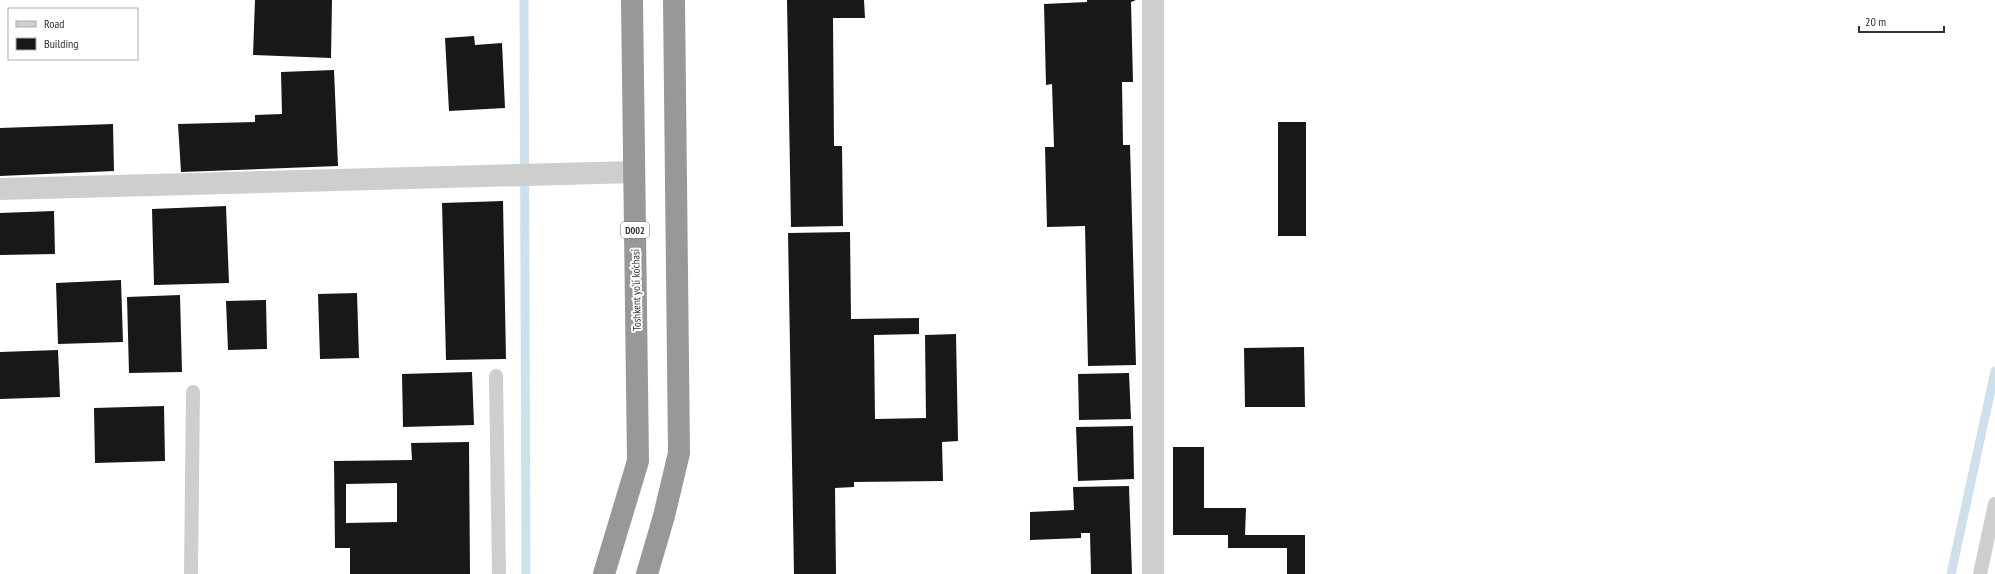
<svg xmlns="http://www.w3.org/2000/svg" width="1995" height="574" font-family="'PT Sans Narrow',sans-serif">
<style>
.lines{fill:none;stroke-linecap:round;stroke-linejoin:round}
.stream{stroke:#cee0ec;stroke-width:9}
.building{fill:#181818;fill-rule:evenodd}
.lane{stroke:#cecece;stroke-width:14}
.street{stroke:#cecece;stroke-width:22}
.highway{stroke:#989898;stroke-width:22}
.labels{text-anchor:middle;stroke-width:4;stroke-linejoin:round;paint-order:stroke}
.shield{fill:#fff;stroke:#6f6f6f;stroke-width:1}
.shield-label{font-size:10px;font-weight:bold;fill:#313131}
.street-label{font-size:11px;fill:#313131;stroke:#fff}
</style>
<rect width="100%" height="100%" fill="#fff"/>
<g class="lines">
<path class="stream" d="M524,0L526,574
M1951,574L1995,371"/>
</g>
<path class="building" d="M255,0H332L331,58L253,55Z
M787,0H864L865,18H833L834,146H842L843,226L791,227Z
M1087,0H1136L1131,2L1133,82H1122L1123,145H1130L1136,365L1088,366L1085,226L1047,227L1045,147H1054L1052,84L1046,85L1044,4L1087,2Z
M474,36L475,45L502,43L505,108L449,111L445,38Z
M334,70L338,166L181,172L178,124L255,122V115L282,114L281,72Z
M1278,122H1306V236H1278Z
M113,124L114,171L0,176V128Z
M503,201L506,359L446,360L442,203Z
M226,206L229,283L154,285L152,209Z
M54,211L55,254L0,255V213Z
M850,232L851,319L919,318V334L874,335L875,419L926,418L925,335L956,334L958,441L942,442L943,481L854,482V487L835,488L836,574H794L788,233Z
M121,280L123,342L58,344L56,283Z
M357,293L359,358L320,359L318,294Z
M180,295L182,372L129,373L127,297Z
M266,300L267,349L228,350L226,301Z
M1304,347L1305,407H1245L1244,348Z
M58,350L60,397L0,399V352Z
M472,372L474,425L403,427L402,374Z
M1129,373L1131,419L1079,420L1078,374Z
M164,406L165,461L95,463L94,408Z
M1133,426L1134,479L1078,481L1076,427Z
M469,442L470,574H350V548H335L334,461L412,460L411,443ZM397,483V522L346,523V484Z
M1173,447H1204V508H1246L1245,535H1305V574H1287V548H1228V535H1173Z
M1129,486L1132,574H1091L1090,533H1081V538L1030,540V512L1074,510L1073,487Z"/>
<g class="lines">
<path class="lane" d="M496,376L499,574
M191,574L193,392
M1980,574L1995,504"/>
<path class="street" d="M0,189L634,172
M1153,574V0"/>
<path class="highway" d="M604,574L638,461L632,0
M647,574L664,516L679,453L674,0"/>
</g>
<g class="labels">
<rect class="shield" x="621" y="222" width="28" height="16" rx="3"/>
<g class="shield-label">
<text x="635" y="234">D002</text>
</g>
<g class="street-label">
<text transform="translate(636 290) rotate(-91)" y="4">Toshkent yo‘li ko‘chasi</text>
</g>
</g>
<rect x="8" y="8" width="130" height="52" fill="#ffffff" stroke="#adadad"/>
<rect x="16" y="21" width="20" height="6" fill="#cecece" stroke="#adadad"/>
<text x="44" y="28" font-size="12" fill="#313131">Road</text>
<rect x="16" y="38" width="20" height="12" fill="#181818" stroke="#adadad"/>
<text x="44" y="48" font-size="12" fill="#313131">Building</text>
<path d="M1859 26v6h85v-6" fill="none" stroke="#313131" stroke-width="2"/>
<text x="1865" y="26" font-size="12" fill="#313131" stroke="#ffffff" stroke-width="3" paint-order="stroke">20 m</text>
</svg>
